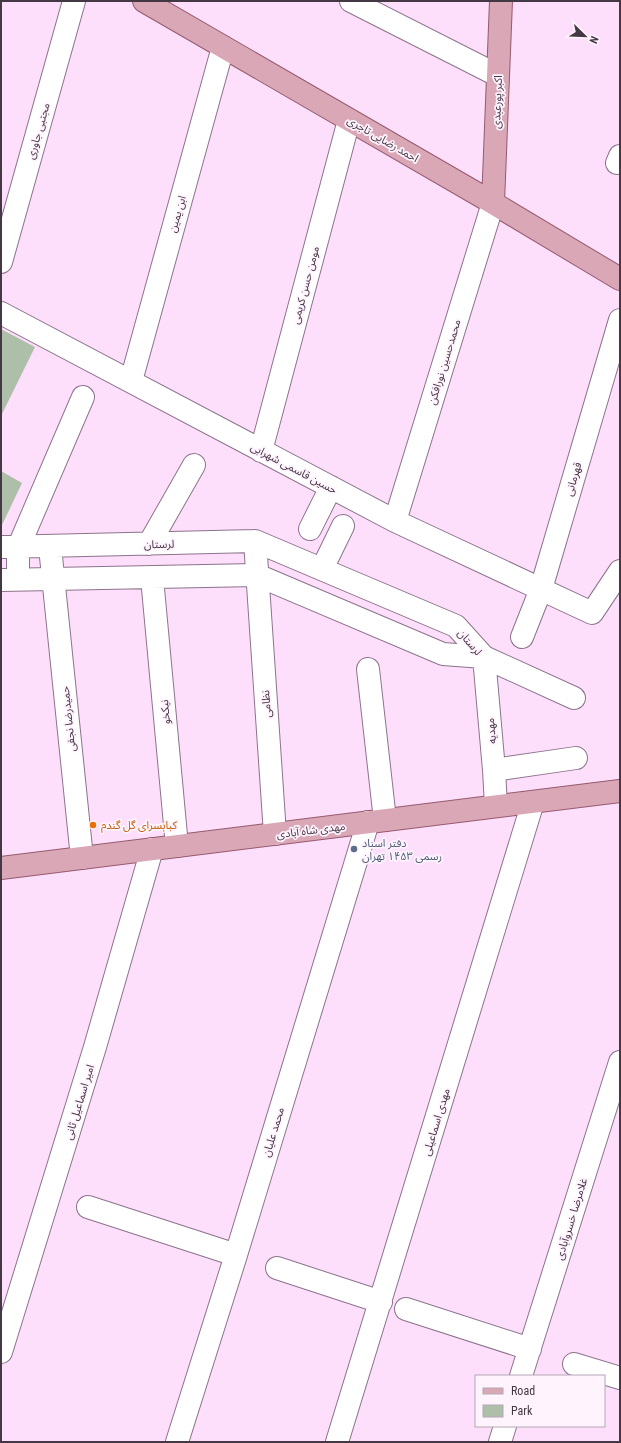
<svg xmlns="http://www.w3.org/2000/svg" width="621" height="1443" font-family="'Roboto Condensed','Noto Sans Arabic',sans-serif">
<style>
.green{fill:#aebfa9}
.lines{fill:none;stroke-linecap:round;stroke-linejoin:round}
.minor-casing{stroke:#8c738c;stroke-width:24}
.major-casing{stroke:#955a6e;stroke-width:24}
.minor{stroke:#fff;stroke-width:22}
.major{stroke:#daa7b6;stroke-width:22}
.food-dot{fill:#e8710a;stroke:#fff3fe;stroke-width:1.5}
.service-dot{fill:#5c6f8a;stroke:#fff3fe;stroke-width:1.5}
.labels{text-anchor:middle;stroke-width:3.5;stroke-linejoin:round;paint-order:stroke}
.street-label{font-size:11px;fill:#433843;stroke:#fff3fe}
.food-label{font-size:11px;fill:#c56008;stroke:#fff3fe;text-anchor:start}
.service-label{font-size:11px;fill:#4e5e75;stroke:#fff3fe;text-anchor:start}
</style>
<rect width="100%" height="100%" fill="#fddffb"/>
<path class="green" d="M1,329L35,347L1,416Z
M1,471L22,483L1,527Z"/>
<g class="lines">
<g class="minor-casing">
<path id="minor" d="M351,1L497,75
M617,163L620,156
M1,262L74,1
M1,313L395,521L592,613L620,571
M131,381L223,47
M261,451L349,120
M395,521L493,203
M310,529L331,487
M255,541L275,834
M149,544L194,465
M1,547L255,541L456,626L484,657
M50,547L82,858
M322,569L343,526
M152,578L177,846
M18,579V548L83,397
M1,580L257,575L443,654L484,657L574,698
M522,637L541,589L620,320
M484,657L494,770L496,806
M368,669L385,820
M494,770L576,758
M88,1207L236,1255
M277,1268L381,1302
M406,1309L530,1349
M1,1352L95,1047L152,849
M574,1364L620,1378
M521,1376L620,1062
M177,1442L236,1255L368,822
M337,1442L533,802
M500,1442L505,1426"/>
</g>
<g class="major-casing">
<path id="major" d="M144,1L493,203L620,279
M493,203L501,1
M1,868L620,791"/>
</g>
<use href="#minor" class="minor"/>
<use href="#major" class="major"/>
</g>
<circle class="food-dot" cx="93" cy="825" r="4"/>
<circle class="service-dot" cx="354" cy="849" r="4"/>
<g class="labels">
<g class="street-label">
<text transform="translate(497 102) rotate(-88)" y="4">اکبر پورعبدی</text>
<text transform="translate(38 131) rotate(-74)" y="4">مجتبی جاوری</text>
<text transform="translate(383 139) rotate(30)" y="4">احمد رضایی تاجری</text>
<text transform="translate(177 214) rotate(-74)" y="4">ابن یمین</text>
<text transform="translate(305 285) rotate(-75)" y="4">مومن حسن کریمی</text>
<text transform="translate(444 362) rotate(-73)" y="4">محمدحسین نورافکن</text>
<text transform="translate(294 468) rotate(28)" y="4">حسین قاسمی شهرابی</text>
<text transform="translate(573 479) rotate(-74)" y="4">قهرمانی</text>
<text transform="translate(159 544) rotate(-1)" y="4">لرستان</text>
<text transform="translate(470 642) rotate(49)" y="4">لرستان</text>
<text transform="translate(266 704) rotate(-94)" y="4">نظامی</text>
<text transform="translate(165 712) rotate(-95)" y="4">نیکخو</text>
<text transform="translate(68 719) rotate(-96)" y="4">حمیدرضا نجفی</text>
<text transform="translate(491 731) rotate(-95)" y="4">مهدیه</text>
<text transform="translate(311 830) rotate(-7)" y="4">مهدی شاه آبادی</text>
<text transform="translate(79 1102) rotate(-73)" y="4">امیر اسماعیل ثانی</text>
<text transform="translate(436 1122) rotate(-73)" y="4">مهدی اسماعیلی</text>
<text transform="translate(273 1132) rotate(-73)" y="4">محمد علیان</text>
<text transform="translate(571 1219) rotate(-73)" y="4">غلامرضا خسروآبادی</text>
</g>
<g class="food-label">
<text x="101" y="829">کبابسرای گل گندم</text>
</g>
<g class="service-label">
<text x="362" y="847">دفتر اسناد<tspan x="362" dy="13">رسمی ۱۴۵۳ تهران</tspan></text>
</g>
</g>
<rect width="621" height="1443" fill="none" stroke="#433843" stroke-width="4"/>
<rect x="475" y="1375" width="130" height="52" fill="#fff3fe" stroke="#b4a8b3"/>
<rect x="483" y="1388" width="20" height="6" fill="#daa7b6" stroke="#b4a8b3"/>
<text x="511" y="1395" font-size="12" fill="#433843">Road</text>
<rect x="483" y="1405" width="20" height="12" fill="#aebfa9" stroke="#b4a8b3"/>
<text x="511" y="1415" font-size="12" fill="#433843">Park</text>
<g transform="translate(585 36) rotate(113)" stroke="#fff3fe" stroke-width="3" paint-order="stroke">
<path d="M0-3L7 15L0 10L-7 15Z" fill="#433843"/>
<text y="-6" font-size="11" font-weight="bold" text-anchor="middle" fill="#433843">N</text>
</g>
</svg>
